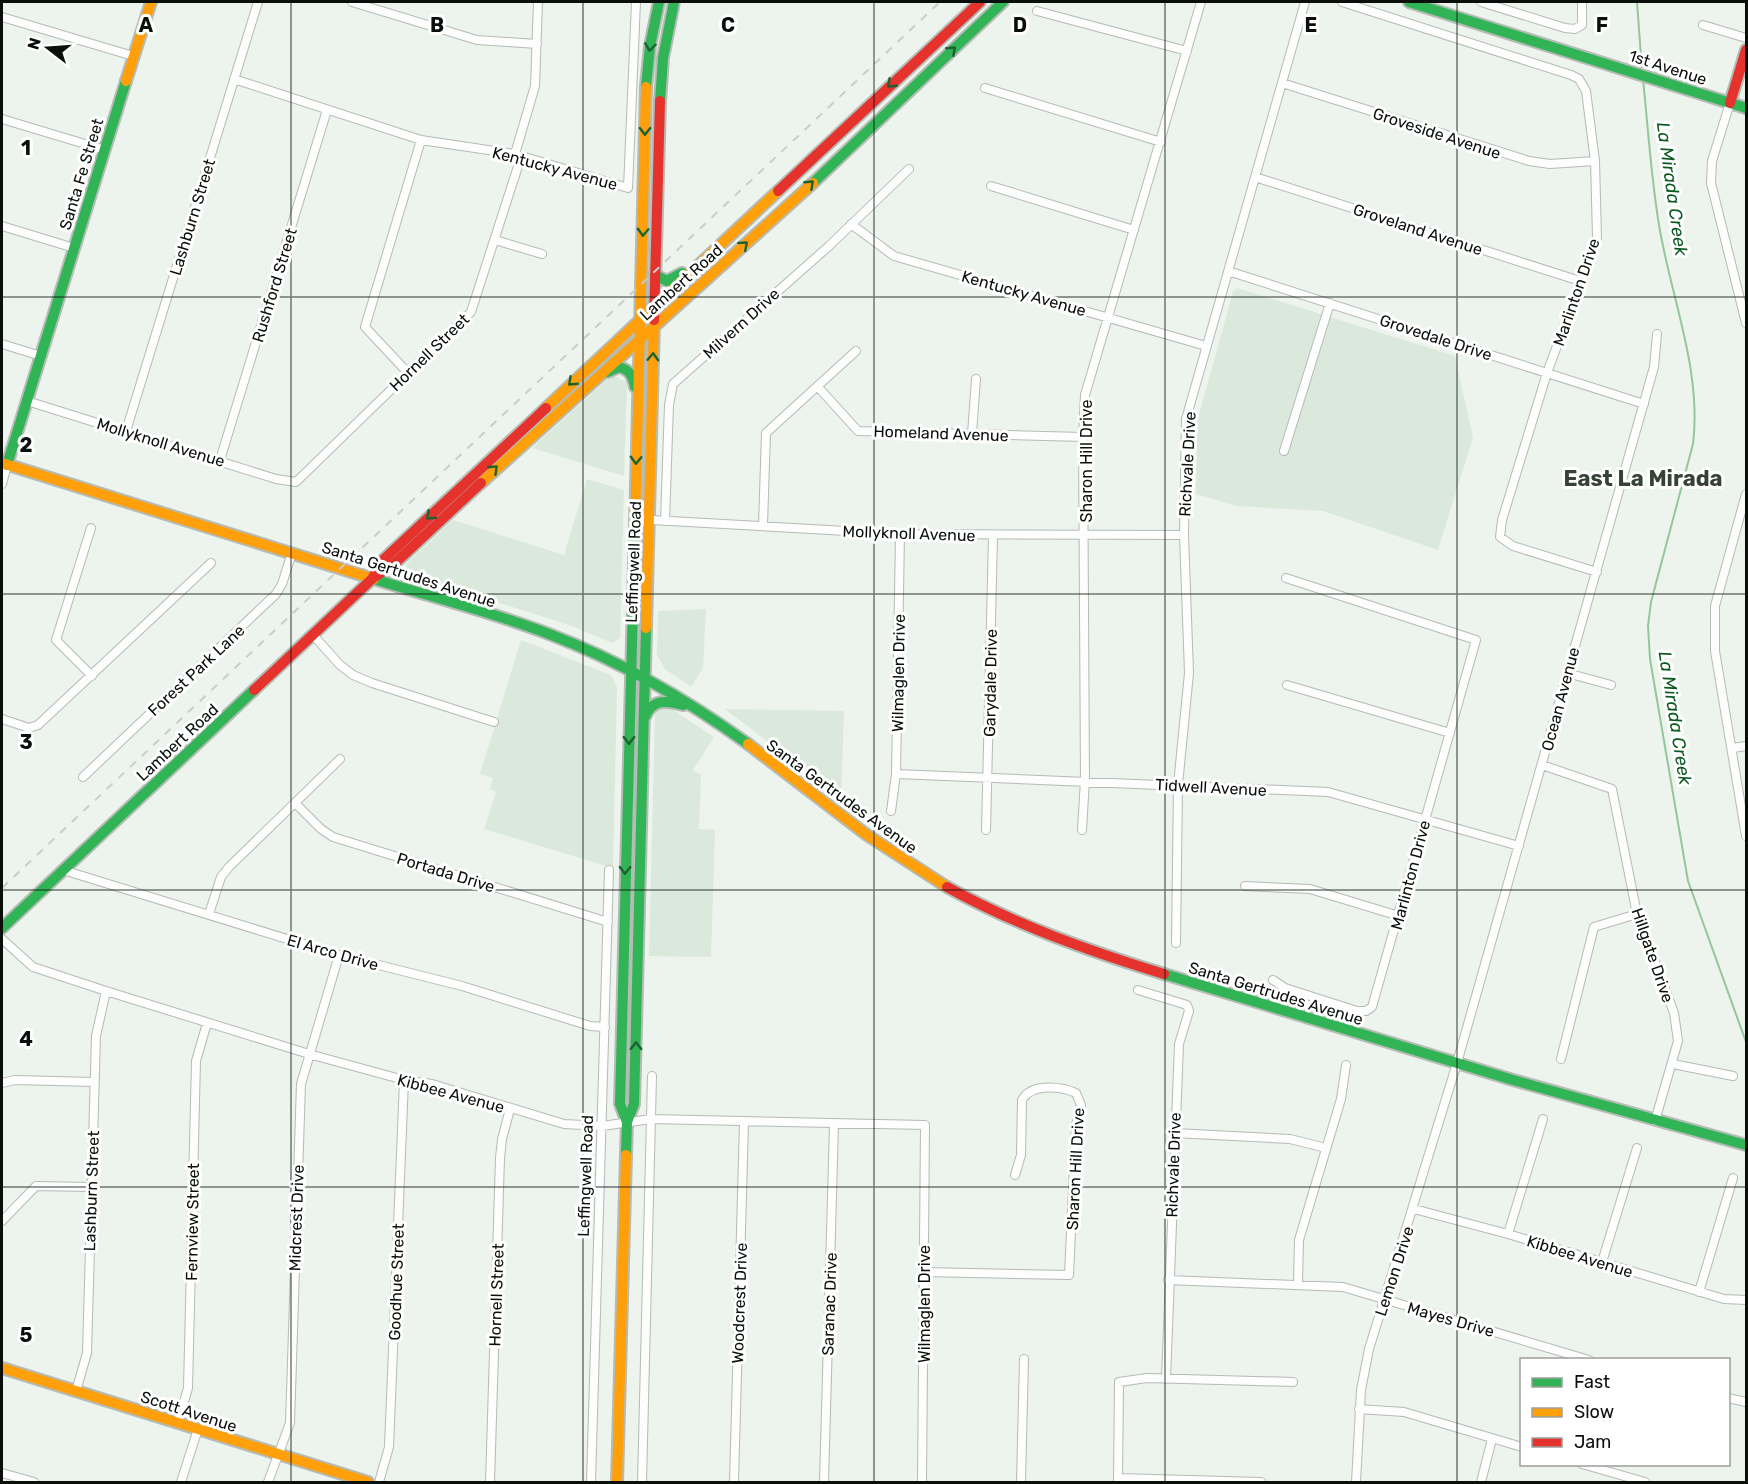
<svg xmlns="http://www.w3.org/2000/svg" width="1748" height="1484" font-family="Rubik,sans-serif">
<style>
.built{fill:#dbe9dc}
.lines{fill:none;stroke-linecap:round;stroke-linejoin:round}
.stream{stroke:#94c79a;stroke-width:2}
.street-casing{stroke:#b5bbb5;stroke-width:10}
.fast-casing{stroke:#b5bbb5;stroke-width:14}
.slow-casing{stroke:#b5bbb5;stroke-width:14}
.jam-casing{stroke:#b5bbb5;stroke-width:14}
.street{stroke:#fcfdfc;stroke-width:8}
.fast{stroke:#30b455;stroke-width:10}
.slow{stroke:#ff9f0a;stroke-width:10}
.jam{stroke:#e5322d;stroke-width:10}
.rail{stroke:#cacdca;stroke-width:2;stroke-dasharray:8 8;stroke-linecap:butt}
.oneway{stroke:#1d6230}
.grid{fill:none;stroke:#0a0f0b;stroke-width:1.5;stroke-opacity:0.55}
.labels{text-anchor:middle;stroke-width:6;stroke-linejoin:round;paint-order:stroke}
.street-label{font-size:16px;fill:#0a0f0b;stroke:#fff}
.water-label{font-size:18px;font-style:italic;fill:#0a591e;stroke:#fff}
.district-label{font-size:22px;font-weight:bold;fill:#374237;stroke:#fff}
.grid-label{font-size:20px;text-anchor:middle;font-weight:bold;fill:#0a0f0b;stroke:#fff;stroke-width:6;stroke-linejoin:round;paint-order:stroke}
</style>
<rect width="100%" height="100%" fill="#ecf4ed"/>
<path class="built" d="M1237,288L1455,356L1473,438L1438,550L1323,511L1237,506L1196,494L1197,422L1233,292Z
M612,375L627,382L624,476L532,448Z
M587,479L624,490L620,638L612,643L569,625L409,574L406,564L453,520L564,555Z
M706,609L703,668L691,687L665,669L657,655L658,611Z
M521,640L611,675L617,687L613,868L484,829L496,792L490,789L493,778L480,774Z
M667,706L714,737L693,770L701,775L699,829L715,830L711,957L649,956L655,713L660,707Z
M725,709L844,711L841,798Z"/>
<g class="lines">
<path class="stream" d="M1637,2L1642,70
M1643,79C1648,127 1651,177 1659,225C1671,298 1702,370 1693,444L1651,602L1648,626L1650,659L1688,881L1746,1042"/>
<g class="street-casing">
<path id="street" d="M352,2L477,40L537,44
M1342,2L1571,75L1579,79L1586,91L1595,161L1597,237L1547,373L1502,520L1500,537L1513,546L1597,572
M1481,2L1565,28L1575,29L1582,25V2
M1037,11L1187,51
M2,17L133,56
M1703,25L1746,38
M234,79L421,140L515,154L628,188L636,2
M1282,83L1529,161L1550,164L1595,161
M985,88L1161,142
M1730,103L1712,161L1711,183L1746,323
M2,119L105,150
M515,154L535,86L538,2
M1255,177L1580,281
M991,186L1134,230
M851,224L894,256L1206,346
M2,226L74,248
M495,240L542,254
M1228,271L1644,404
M2,344L41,356
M408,373L365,327L421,140
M818,387L858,431L1083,437
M27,401L276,479L296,482L471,312L521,157
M126,431L258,2
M972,434L976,379
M1284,451L1330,303
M220,460L327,110
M2,484L7,465
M1746,494L1715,606V651L1746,836
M634,519L900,534L1184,535
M665,521L669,405L673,384L829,246L909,169
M763,525L766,433L856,351
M91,528L56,640L92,676
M313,635L340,665L353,675L372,683L494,722
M1567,673L1611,685
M1287,685L1450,733
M2,719L29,728L38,725L211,563
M1733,748L1746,746
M1542,765L1612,789L1637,914L1674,1013L1678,1041L1655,1121
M896,774L1328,792L1519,846
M83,777L276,594L282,584L292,553
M295,803L321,829L333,837L608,922
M891,811L896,774L900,534
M986,830L993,536
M1082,830L1085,780L1083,437L1085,395L1201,2
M63,870L339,955L462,986L590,1026L605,1027
M1245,886L1310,889L1399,916
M209,914L221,877L229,867L340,759
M2,939L33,967L106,991L309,1054L404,1080L432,1084L564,1124L602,1126L651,1119L925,1125L922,1482
M1176,943L1178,785L1189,673L1184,535L1186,419L1305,2
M1273,980L1285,988L1357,1011H1366L1372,1007L1476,640L1286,578
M1138,990L1187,1005L1189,1011L1179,1044L1166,1379
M1561,1059L1594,927L1637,914
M1673,1064L1733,1076
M2,1083L15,1080L94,1082
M1174,1133L1290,1139L1326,1148
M1414,1209L1508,1234L1724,1299L1746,1300
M2,1221L36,1186L90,1187
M1508,1234L1543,1119
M1602,1262L1637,1148
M924,1272L1069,1275L1076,1125L1081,1105L1076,1093C1061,1086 1031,1083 1022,1100L1021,1155L1015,1175
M1168,1280L1343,1287L1589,1360
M1298,1283L1299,1240L1341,1099L1346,1065
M1699,1292L1733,1178
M76,1391L87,1353L96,1036L106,991
M1728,1398L1746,1402
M1359,1409L1404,1412L1522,1447
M178,1422L188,1388L196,1061L207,1023
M1582,1464L1645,1482
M2,1473L34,1482
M1118,1478L1261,1482
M181,1482L198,1429
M268,1482L290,1423L301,1084L339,955
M379,1482L389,1447L404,1080
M490,1482L500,1158L502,1139L510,1109
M591,1482L609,870
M642,1482L652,1076
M734,1482L744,1123
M824,1482L834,1125
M1021,1482L1024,1359
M1118,1482L1119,1382L1147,1378L1293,1382
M1356,1482L1361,1390L1369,1349L1457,1063L1654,367L1657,334
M1481,1482L1492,1439"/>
</g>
<g class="fast-casing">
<path id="fast" d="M1409,2L1746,108
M646,87L650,46L659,2
M660,101L663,58L674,2
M813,183L1003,2
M655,275L667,281L682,273
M608,372L619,367C630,370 633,376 635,387
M7,465L126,81
M374,579C432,597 492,612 549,634C620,661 686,699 748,744
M645,717C652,699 666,700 683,705
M2,928L254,690
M1164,974L1513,1080L1746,1145
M627,1122L620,1104L635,527
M626,1155L627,1122L634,1104L646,628"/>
</g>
<g class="slow-casing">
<path id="slow" d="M126,81L151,2
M546,408L778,191
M2,463L374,579
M481,483L813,183
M635,527L646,87
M646,628L654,320
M748,744L867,835L947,887
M2,1368L368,1482
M617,1482L626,1155"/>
</g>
<g class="jam-casing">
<path id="jam" d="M1730,103L1746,50
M778,191L980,2
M654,320L660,101
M373,577L381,562L546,408
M254,690L373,578L394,564L481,483
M947,887C1016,925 1089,951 1164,974"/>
</g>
<use href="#street" class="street"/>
<use href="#fast" class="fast"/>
<use href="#slow" class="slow"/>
<use href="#jam" class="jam"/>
<path class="rail" d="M2,888L940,2"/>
</g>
<defs><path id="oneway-chevron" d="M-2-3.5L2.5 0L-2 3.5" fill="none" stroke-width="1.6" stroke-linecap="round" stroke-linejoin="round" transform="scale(1.5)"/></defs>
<g class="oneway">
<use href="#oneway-chevron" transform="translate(650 47) rotate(98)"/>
<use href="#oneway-chevron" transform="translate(952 50) rotate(-43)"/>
<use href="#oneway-chevron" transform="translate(891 84) rotate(137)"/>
<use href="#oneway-chevron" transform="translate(645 131) rotate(91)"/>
<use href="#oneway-chevron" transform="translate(810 184) rotate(-43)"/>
<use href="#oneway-chevron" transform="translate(643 232) rotate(92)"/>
<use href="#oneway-chevron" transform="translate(744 245) rotate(-41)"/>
<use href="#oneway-chevron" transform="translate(653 357) rotate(-88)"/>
<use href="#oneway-chevron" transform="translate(572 382) rotate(137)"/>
<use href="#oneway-chevron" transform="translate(636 460) rotate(92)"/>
<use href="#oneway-chevron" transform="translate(494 469) rotate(-44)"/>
<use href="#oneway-chevron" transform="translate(430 516) rotate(137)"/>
<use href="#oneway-chevron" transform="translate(629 740) rotate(91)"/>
<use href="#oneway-chevron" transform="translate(625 870) rotate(91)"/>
<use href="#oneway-chevron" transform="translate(636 1046) rotate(-89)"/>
</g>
<path class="grid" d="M291,2V1482M583,2V1482M874,2V1482M1165,2V1482M1457,2V1482M2,297H1746M2,594H1746M2,890H1746M2,1187H1746"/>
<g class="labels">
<g class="street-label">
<text transform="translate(1668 67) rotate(18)" y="6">1st Avenue</text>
<text transform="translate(1437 133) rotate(18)" y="6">Groveside Avenue</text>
<text transform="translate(555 168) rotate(15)" y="6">Kentucky Avenue</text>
<text transform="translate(81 174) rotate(-73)" y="6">Santa Fe Street</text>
<text transform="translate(192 217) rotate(-73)" y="6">Lashburn Street</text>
<text transform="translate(1418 229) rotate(18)" y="6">Groveland Avenue</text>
<text transform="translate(681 282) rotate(-42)" y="6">Lambert Road</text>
<text transform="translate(274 285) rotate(-73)" y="6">Rushford Street</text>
<text transform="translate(1576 292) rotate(-71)" y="6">Marlinton Drive</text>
<text transform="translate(1024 293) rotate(16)" y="6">Kentucky Avenue</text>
<text transform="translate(741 323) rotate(-42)" y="6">Milvern Drive</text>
<text transform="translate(1436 337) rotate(18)" y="6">Grovedale Drive</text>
<text transform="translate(429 352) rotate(-44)" y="6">Hornell Street</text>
<text transform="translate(941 433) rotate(2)" y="6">Homeland Avenue</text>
<text transform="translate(161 442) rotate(17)" y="6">Mollyknoll Avenue</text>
<text transform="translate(1086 461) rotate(-90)" y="6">Sharon Hill Drive</text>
<text transform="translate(1187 464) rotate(-87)" y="6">Richvale Drive</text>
<text transform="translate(909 533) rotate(2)" y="6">Mollyknoll Avenue</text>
<text transform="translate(633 562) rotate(-88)" y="6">Leffingwell Road</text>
<text transform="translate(409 574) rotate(18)" y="6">Santa Gertrudes Avenue</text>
<text transform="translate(196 670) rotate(-43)" y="6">Forest Park Lane</text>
<text transform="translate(898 673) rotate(-89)" y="6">Wilmaglen Drive</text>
<text transform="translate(990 683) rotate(-89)" y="6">Garydale Drive</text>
<text transform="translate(1560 699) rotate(-75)" y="6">Ocean Avenue</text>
<text transform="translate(177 742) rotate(-43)" y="6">Lambert Road</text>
<text transform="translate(1211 787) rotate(3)" y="6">Tidwell Avenue</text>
<text transform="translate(842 796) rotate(36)" y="6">Santa Gertrudes Avenue</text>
<text transform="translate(446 872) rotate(17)" y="6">Portada Drive</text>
<text transform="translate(1410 875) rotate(-75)" y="6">Marlinton Drive</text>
<text transform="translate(333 952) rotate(16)" y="6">El Arco Drive</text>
<text transform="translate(1653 955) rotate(71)" y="6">Hillgate Drive</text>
<text transform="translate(1276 993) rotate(17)" y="6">Santa Gertrudes Avenue</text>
<text transform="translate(451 1093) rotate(15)" y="6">Kibbee Avenue</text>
<text transform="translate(1173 1165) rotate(-88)" y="6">Richvale Drive</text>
<text transform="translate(1075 1169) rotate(-87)" y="6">Sharon Hill Drive</text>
<text transform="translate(585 1176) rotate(-88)" y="6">Leffingwell Road</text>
<text transform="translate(91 1191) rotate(-88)" y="6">Lashburn Street</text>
<text transform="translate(296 1218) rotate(-88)" y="6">Midcrest Drive</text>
<text transform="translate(192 1222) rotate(-89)" y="6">Fernview Street</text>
<text transform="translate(1580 1256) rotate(17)" y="6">Kibbee Avenue</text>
<text transform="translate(1394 1271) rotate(-72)" y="6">Lemon Drive</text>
<text transform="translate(396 1282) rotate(-88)" y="6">Goodhue Street</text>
<text transform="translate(496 1295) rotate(-88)" y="6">Hornell Street</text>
<text transform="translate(739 1303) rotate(-88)" y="6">Woodcrest Drive</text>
<text transform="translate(829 1304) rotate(-88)" y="6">Saranac Drive</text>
<text transform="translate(924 1304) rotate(-90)" y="6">Wilmaglen Drive</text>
<text transform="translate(1451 1319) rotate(16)" y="6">Mayes Drive</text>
<text transform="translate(189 1411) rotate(18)" y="6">Scott Avenue</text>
</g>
<g class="water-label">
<text transform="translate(1672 189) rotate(82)" y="6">La Mirada Creek</text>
<text transform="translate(1675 718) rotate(81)" y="6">La Mirada Creek</text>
</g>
<g class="district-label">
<text x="1643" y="486">East La Mirada</text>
</g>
</g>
<g class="grid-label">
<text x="146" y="32">A</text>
<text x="437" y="32">B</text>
<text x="728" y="32">C</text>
<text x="1020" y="32">D</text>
<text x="1311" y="32">E</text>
<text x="1602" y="32">F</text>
<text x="26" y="155">1</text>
<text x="26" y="452">2</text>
<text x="26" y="749">3</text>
<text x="26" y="1046">4</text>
<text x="26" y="1342">5</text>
</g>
<rect width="1748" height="1484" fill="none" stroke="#0a0f0b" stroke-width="6"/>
<rect x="1520" y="1358" width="210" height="108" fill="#ffffff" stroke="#9d9f9d" stroke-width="1.5"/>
<rect x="1532" y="1378" width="30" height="9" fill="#30b455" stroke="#9d9f9d" stroke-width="1.5"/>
<text x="1574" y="1388" font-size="18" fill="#0a0f0b">Fast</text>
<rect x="1532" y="1408" width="30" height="9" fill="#ff9f0a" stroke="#9d9f9d" stroke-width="1.5"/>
<text x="1574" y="1418" font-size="18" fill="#0a0f0b">Slow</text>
<rect x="1532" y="1438" width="30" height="9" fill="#e5322d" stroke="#9d9f9d" stroke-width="1.5"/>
<text x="1574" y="1448" font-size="18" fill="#0a0f0b">Jam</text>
<g transform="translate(48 48) rotate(287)" stroke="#ffffff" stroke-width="4.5" paint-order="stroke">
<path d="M0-4.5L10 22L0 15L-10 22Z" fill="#0a0f0b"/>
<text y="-9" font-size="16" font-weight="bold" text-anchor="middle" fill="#0a0f0b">N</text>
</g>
</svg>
